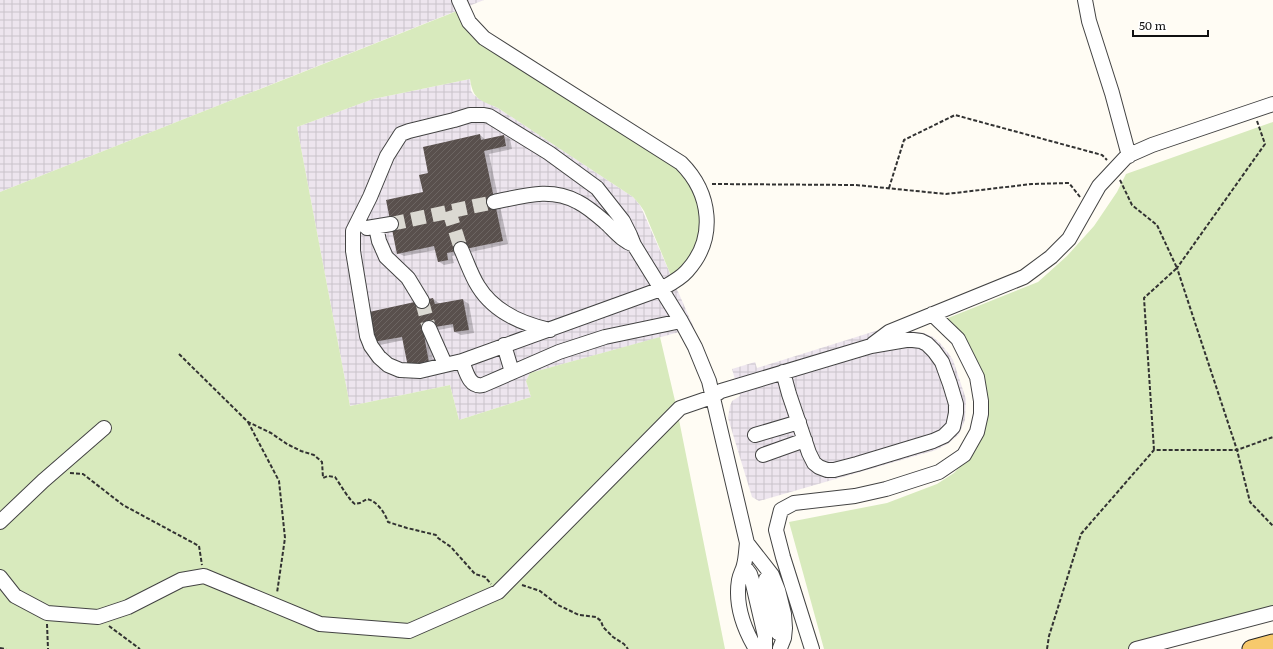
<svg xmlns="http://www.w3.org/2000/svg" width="1273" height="649" font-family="Literata,serif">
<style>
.industrial{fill:url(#industrial-grid)}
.grass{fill:#d8eabd}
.shadow{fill:#0003}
.building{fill:url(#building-hatch)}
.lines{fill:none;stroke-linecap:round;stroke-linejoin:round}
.minor-tunnel{stroke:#dbd9d2;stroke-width:14;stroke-dasharray:14 7;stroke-linecap:butt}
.minor-casing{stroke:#434343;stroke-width:16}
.major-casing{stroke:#212121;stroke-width:19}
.path{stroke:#323232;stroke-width:2;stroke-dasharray:4 2;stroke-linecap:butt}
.minor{stroke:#fff;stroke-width:14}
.major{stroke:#f7c96c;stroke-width:17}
</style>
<defs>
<pattern id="industrial-grid" width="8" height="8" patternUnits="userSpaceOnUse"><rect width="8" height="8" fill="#ede5ee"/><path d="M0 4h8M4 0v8" fill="none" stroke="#cac3cb"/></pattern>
<pattern id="building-hatch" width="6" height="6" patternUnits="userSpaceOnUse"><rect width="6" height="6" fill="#59504d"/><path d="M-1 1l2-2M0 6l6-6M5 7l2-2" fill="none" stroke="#6c6562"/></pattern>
</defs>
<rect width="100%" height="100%" fill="#fffcf4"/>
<path class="industrial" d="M0,0H484L0,192Z
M470,79L471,91L474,95L481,100L498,108L633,197L640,205L694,328L530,373L526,381L531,397L459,420L450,385L350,406L297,127L373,99Z
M885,328L924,333L933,337L940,343L949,354L953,360L966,399L965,420L959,434L949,443L936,450L759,501L752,497L728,418L730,406L732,401L740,396L732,369L755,362L757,368Z"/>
<path class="grass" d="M457,11L674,166L691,185L700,209V234L691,256L672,278L644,211L640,205L633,197L498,108C480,100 473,100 470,79L373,99L297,127L350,406L450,385L459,420L531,397L526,381L530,373L660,337L676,405L725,649H0V192Z
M1273,122V617L1151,649H824L789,522L887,503L937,484L954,473L968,458L986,411L943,320L1038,282L1067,256L1094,226L1117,192L1126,174Z"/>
<path class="shadow" d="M480,135L486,140L504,136L510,139L512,149L489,154L508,244L452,256L454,263L444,265L438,261L436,250L404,256L398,253L424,193L430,174Z
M433,299L439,303L440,304L463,300L469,304L474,333L461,335L455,332L454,327L428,332L434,366L415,369L404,340L380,345L374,341Z"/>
<path class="building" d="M480,134L481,140L504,135L506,146L484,151L503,241L447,253L448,260L438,262L434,246L397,254L386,200L423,192L419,175L428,173L423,147Z
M433,298L435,304L463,299L469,330L454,332L453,324L423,329L429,363L408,367L402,337L373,342L369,312Z"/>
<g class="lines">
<path class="minor-tunnel" d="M449,211L461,249
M391,224L494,202
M422,301L429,328"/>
<g class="minor-casing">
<path id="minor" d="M459,0L469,22L484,38L681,163C711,193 717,238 687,271C680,279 670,284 661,289L462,361L420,371L400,370L388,365L379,357L371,346L367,336L353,251V231L370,197L387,156L401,134L409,131L454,120L470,115H484L489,116L549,153L597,188L623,221L630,235L634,245L681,321L695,347L704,369L709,381L747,543C746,550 746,558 744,565C743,570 740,574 739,580C735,604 744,629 756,649
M1085,0L1089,21L1112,93L1129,156
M494,202C524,196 550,187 578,202C588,207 597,215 605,222C614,230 622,241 634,245
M376,227L379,241L386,257L408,278L422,301
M367,228L391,224
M461,249C467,262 471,275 478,286C494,312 522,324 550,330
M429,328L445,364
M873,344L889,332L1024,277L1051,257L1069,239L1099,186L1127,156L1152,145L1273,104
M504,345L512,372
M462,361C466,371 469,388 483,385L559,352L605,337L681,321
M755,435L799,422
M763,455L805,440
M0,522L43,481L104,428
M747,543L772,575L778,590L784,614L785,628L784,638L780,648
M744,566L750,574L752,580L765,636V649
M0,577L15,596L47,613L98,617L128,607L181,580L204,576L320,624L409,631L498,592L680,408L712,397L721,391L871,346L906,340H913L921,341L927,344L934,351L942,362L950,384L956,404V413L953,427L944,436L933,441L857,464L834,470H827L819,467L814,463L809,453L789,394L783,372
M766,579L778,633
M812,649L783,557L776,530L781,510L794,503L855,496L886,489L939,472L964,455L977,432L981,414V401L977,377L958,339L932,314
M1136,649L1273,613"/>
</g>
<g class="major-casing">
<path id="major" d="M1251,649L1273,643"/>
</g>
<path class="path" d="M1257,121L1265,144L1177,268L1237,450L1250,502L1273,526
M1120,180L1132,205L1157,225L1177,268L1144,298L1154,450
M712,184L856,185L946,194L1032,184L1069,183L1080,197
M889,188L904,140L955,115L1102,155L1107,160
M179,354L248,422L271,433L287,444L301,451L314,455L322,462L323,478L328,476L335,477C340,484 349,500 355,504L360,503L367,499C377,501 385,513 388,522L407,528L436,535L438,538L451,547L475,574L485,577L491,584
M248,422L279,481L285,538L277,593
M70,473L83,474L123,505L199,546L202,565
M522,585L540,591L558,605L579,615L596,617L601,621L603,627L613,637L624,644L628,649
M47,624L48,649
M109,626L140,649
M0,648L6,649
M1047,649L1049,636L1081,534L1154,450H1237L1273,437"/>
<use href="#minor" class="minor"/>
<use href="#major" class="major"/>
</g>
<path d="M1133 30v6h75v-6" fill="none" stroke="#101010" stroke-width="2"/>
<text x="1139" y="30" font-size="12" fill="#101010" stroke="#ffffff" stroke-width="3" paint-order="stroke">50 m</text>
</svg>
